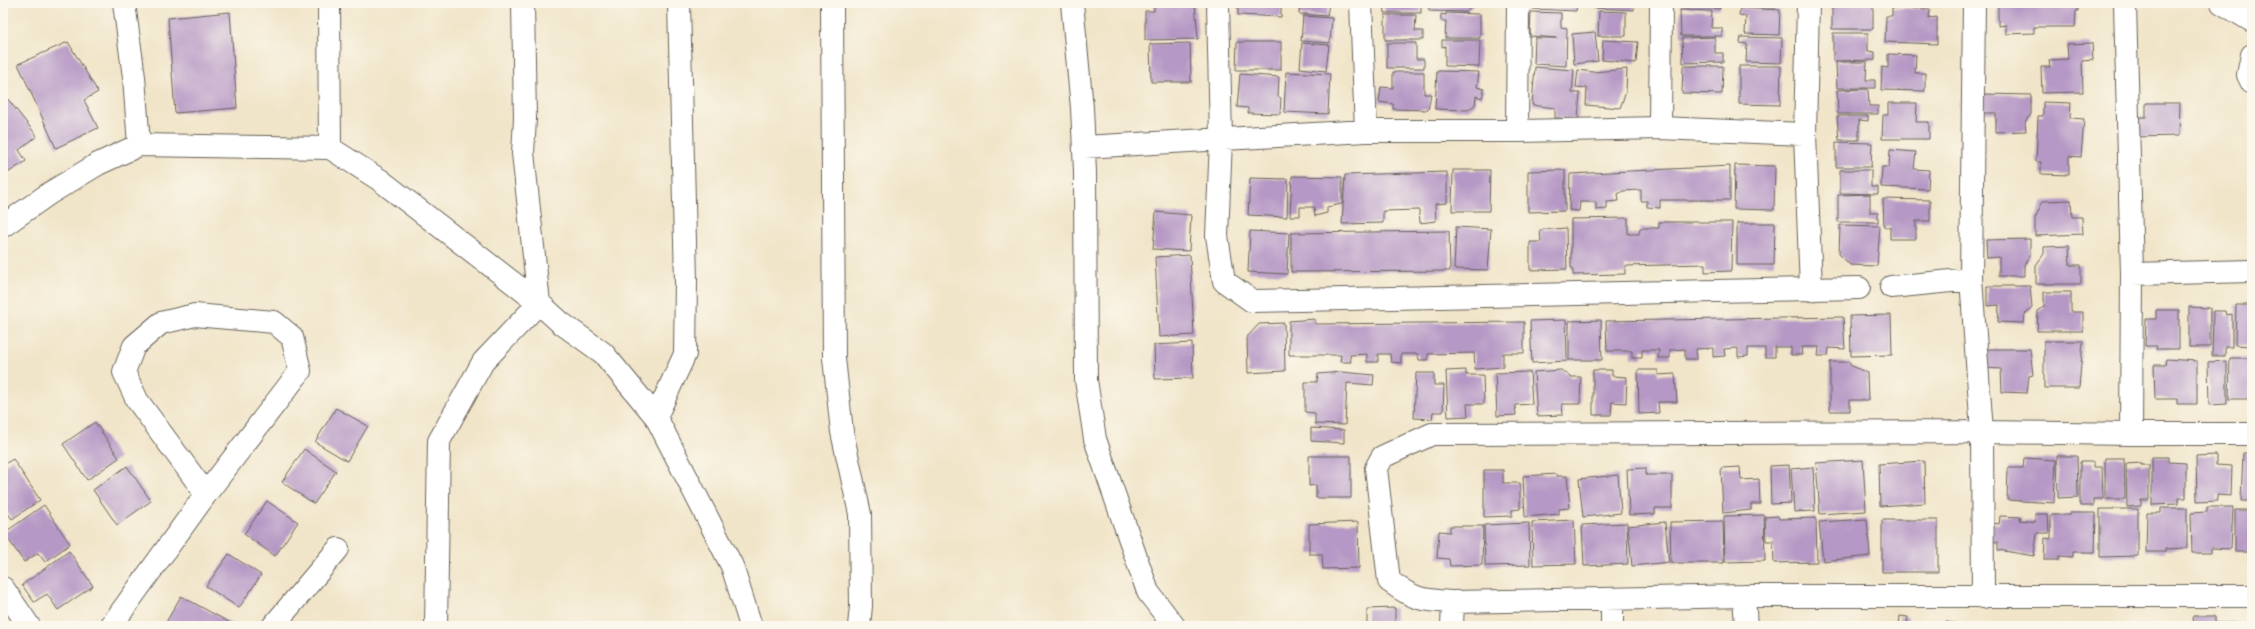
<svg xmlns="http://www.w3.org/2000/svg" width="2255" height="629" font-family="'Sorts Mill Goudy',serif">
<style>
.building{fill:#b598c5}
.lines{fill:none;stroke-linecap:round;stroke-linejoin:round}
.minor-casing{stroke:#676259;stroke-width:24}
.minor{stroke:#fff;stroke-width:22}
</style>
<rect width="100%" height="100%" fill="#fbf7ec"/>
<filter id="ink" filterUnits="userSpaceOnUse"><feTurbulence type="fractalNoise" baseFrequency=".025" numOctaves="2"/><feDisplacementMap in="SourceGraphic" scale="8" xChannelSelector="R" yChannelSelector="G"/><feConvolveMatrix kernelMatrix="1 2 1 2 8 2 1 2 1" color-interpolation-filters="sRGB"/></filter>
<filter id="wash" filterUnits="userSpaceOnUse"><feTurbulence type="fractalNoise" baseFrequency=".012" numOctaves="4" result="noise"/><feDisplacementMap in="SourceGraphic" scale="16" xChannelSelector="R" yChannelSelector="G"/><feGaussianBlur stdDeviation="0.9" result="paint"/><feColorMatrix in="noise" values="0 0 0 0 0 0 0 0 0 0 0 0 0 0 0 0 0 1.4 0 .05"/><feComposite in="paint" operator="in"/></filter>
<g filter="url(#wash)">
<rect width="100%" height="100%" fill="#f1e5c9"/>
<g id="blocks">
<path class="building" d="M1154,3H1195L1198,39L1145,40V11H1154Z
M1238,3H1281V17L1238,15Z
M1300,3H1329L1327,16L1299,14Z
M1384,3H1421V13H1385Z
M1429,3H1472L1474,5L1466,12L1429,11Z
M1533,3H1577L1576,11L1533,9Z
M1594,3H1634V10L1594,8Z
M1680,3H1720V9L1681,7Z
M1745,3H1776V8L1745,7Z
M1832,3H1873V29H1832Z
M1998,3H2078V11H2076L2075,27H2034V33L2006,34V25L1998,26Z
M1740,8L1780,10L1779,35L1745,34L1746,16L1739,15Z
M1892,8L1930,9L1929,18L1937,17V44L1885,42L1886,16H1892Z
M1680,10L1712,11L1711,28H1722V36H1681Z
M1599,11L1626,12V36H1598Z
M230,12L237,108L175,113L168,18Z
M1531,12L1561,13V27L1567,28L1566,66L1534,64L1535,38H1557L1530,36Z
M1446,13L1480,14V38H1445L1446,21H1441V14L1446,15Z
M1385,15H1416L1415,31H1423V40H1385Z
M1303,16L1332,18L1330,43L1301,41Z
M1595,32L1598,61L1574,64L1572,34Z
M1833,33H1868V51L1875,52V60L1833,61Z
M1715,37V53H1723V62L1683,63L1682,38Z
M1741,37L1782,38L1781,63L1746,62L1747,44L1740,43Z
M1442,40H1480L1479,67L1445,66V46L1442,47Z
M1603,40L1638,42L1636,63L1602,60Z
M68,42L98,92L84,100L98,128L56,148L18,64Z
M1237,42H1281V70H1236Z
M1190,43L1191,82H1151L1150,44Z
M1302,43L1329,45L1326,71L1300,68Z
M1387,43H1416V59H1424V68H1387Z
M2092,43L2093,60L2082,61L2083,92L2042,93L2041,67H2050L2049,60L2068,59L2067,44Z
M1888,54L1916,55L1915,73H1925V91L1881,90L1882,67L1888,68Z
M1836,62H1867L1866,80H1875V88H1837Z
M1683,66H1723L1722,94L1682,93Z
M1739,66H1781L1780,105L1739,104Z
M1535,67L1574,70L1572,93H1580L1578,119L1555,118V108L1532,105Z
M1627,69L1626,92L1620,108L1586,105L1587,88L1576,87L1578,70L1593,72Z
M1437,71L1479,72L1477,87L1484,89L1482,98L1476,96L1475,105L1468,110L1435,109Z
M1286,72L1330,74L1328,114L1284,112Z
M1393,72H1424V94H1431L1428,110L1393,109V104L1379,102L1381,87L1393,88Z
M1240,74L1279,77L1278,97L1281,98L1280,114L1248,113V108L1237,107Z
M1868,89L1869,106H1878V114H1838L1837,90Z
M3,93L37,136L19,150L26,161L3,176Z
M1984,94L2031,95V114L2025,122L2026,131L1996,132V113H1983Z
M2043,102L2071,103L2070,118L2084,119L2081,157L2069,156V175L2041,174V162H2036L2038,116H2043Z
M1888,103H1917L1916,122H1929V139H1882L1883,115H1888Z
M2146,103H2180L2179,136L2135,137V117H2146Z
M1837,116H1868V121L1859,120V140H1839Z
M1836,142L1872,143L1871,167H1836Z
M1890,150L1916,152L1914,169L1929,170L1928,189L1881,187L1882,167H1889Z
M1735,165L1775,166L1774,210L1734,209Z
M1730,166V200H1660V208L1647,207V201H1641V190L1623,191L1618,194L1619,201L1607,202V209L1596,210V202H1580L1579,211L1569,210L1570,174Z
M1453,170H1490L1489,211H1452Z
M1565,170V211L1528,212V171Z
M1840,170H1871V187H1878V194L1840,193Z
M1447,172V203L1435,204L1436,221L1420,223L1419,210L1383,211V223L1342,224L1345,175Z
M1292,176L1342,177V204L1327,207V213L1315,216L1314,207H1300V216H1290Z
M1250,178L1288,179L1287,217L1248,215Z
M1870,194V213H1878V222H1838V195Z
M1883,199L1930,200V221H1916V239H1890V227H1884Z
M2071,200L2072,217H2082L2083,234L2035,236V218L2043,201Z
M1156,212L1191,215L1189,251L1153,249Z
M1628,218V234H1639L1640,228H1659V222H1732L1731,271L1705,272V264L1625,266V274L1573,275V268H1571V219Z
M1737,223H1775L1774,265H1737Z
M1840,225L1880,226L1877,266L1850,265L1839,254Z
M1456,227L1491,229L1488,270L1454,269Z
M1566,228L1567,269L1530,270V242H1541L1540,230Z
M1250,231L1289,233L1287,274L1248,272Z
M1449,231L1450,271L1291,272V233Z
M2030,239V256L2024,265V276H1999V257L1987,258L1986,240Z
M2069,246L2070,265H2081V284H2036V265L2044,254V247Z
M1190,255L1194,335L1159,337L1155,257Z
M1987,286H2030L2032,308L2025,314L2024,323L1998,322L1999,305L1987,306Z
M2044,292H2071V312H2083V331H2037L2038,311L2044,307Z
M2236,305H2252V346L2235,345Z
M2189,307L2210,308V347H2189Z
M2156,310H2179V349H2156L2157,346H2145L2146,319H2156Z
M2213,311H2225L2226,315L2232,314V347H2225V356H2212Z
M1891,315L1892,355L1851,356L1850,316Z
M1843,317L1845,349L1829,348L1828,356H1818L1819,347H1801L1802,355H1791V347H1775V357H1765V348H1748V356L1738,357V348L1724,349L1725,356L1713,357V348L1696,349L1697,359H1685V349L1670,350V358H1658L1659,350H1642V358H1632V351H1607L1606,321Z
M1315,319V324L1524,322V353H1503V367L1475,369L1474,353L1428,354V360H1419L1418,354H1401V363L1391,362L1390,354H1378V362H1367V354L1350,355L1351,362H1340L1341,355H1289V321Z
M1566,320L1567,361L1532,363L1530,321Z
M1601,320L1602,360H1569V321Z
M1284,323L1285,371L1248,373L1247,337L1259,324Z
M2044,341H2083L2079,388H2044Z
M1192,343L1193,378L1155,379L1154,345Z
M1985,349H2030L2033,375L2029,376L2027,393L2002,392L2001,369L1985,368Z
M2230,358H2252V399H2229Z
M2166,359L2197,361V404H2177V399H2155L2154,365H2165Z
M2227,361V404L2209,405L2208,362Z
M1830,362H1850V365L1867,373L1868,400H1850V411H1830Z
M1466,370V375H1483L1484,404H1467L1468,416L1448,417L1446,371Z
M1561,370L1572,377H1581L1580,404H1562L1563,415L1537,416L1534,372Z
M1593,370H1612V376L1627,377L1626,403L1612,402L1611,415H1593Z
M1638,370H1658V375L1675,374L1677,402H1658L1659,413L1639,414Z
M1341,372L1374,375L1373,385L1347,383L1345,425L1315,424V413L1305,412V382H1317L1318,374Z
M1530,372L1532,404L1515,405L1516,415L1497,416L1495,373Z
M1416,373H1434V385H1444L1443,412H1433L1432,419L1414,418Z
M336,408L368,426L347,461L315,442Z
M95,422L119,458L87,480L63,444Z
M1311,428L1344,430V443L1311,441Z
M304,449L336,471L314,504L282,482Z
M2243,453H2252V501H2241Z
M2216,455V465L2232,466L2231,496L2217,495L2218,501L2197,502L2196,456Z
M1309,456H1351V498H1316V485L1309,486Z
M2057,456H2077L2078,497L2058,498Z
M2152,457H2169V462L2186,463V498H2178V504L2152,505Z
M2024,458L2056,460L2054,503L2007,500L2008,468H2023Z
M2105,458H2124L2125,499H2105Z
M13,459L40,500L12,519L4,508L3,509V465Z
M1863,460L1866,511L1820,514L1816,463Z
M1924,461L1925,503L1880,506L1879,464Z
M2080,462H2094V467H2102L2103,499H2094V506H2080Z
M2141,463V465H2149V500H2141V506L2127,507L2126,464Z
M1789,465L1791,503L1771,504L1770,466Z
M127,466L151,501L117,525L93,490Z
M1740,467L1741,480L1759,479L1760,504H1751V510L1723,513L1721,468Z
M1813,467L1815,511L1794,512L1791,469Z
M1646,468V475H1672V508H1655V514L1629,515L1627,469Z
M1484,470H1503V483H1520V509L1512,510V516L1484,517Z
M1557,474V476H1567L1570,508L1559,509V514L1525,517L1523,476Z
M1618,475L1621,513L1583,517L1579,479Z
M267,501L298,522L275,556L244,534Z
M44,505L70,544L45,562L38,553L24,562L4,533Z
M2207,507H2233L2231,549L2211,548V553H2192L2191,513L2207,512Z
M2161,508H2187V548L2165,549V552H2146L2147,513H2161Z
M2100,509H2138V556L2100,557Z
M2235,510H2252V552H2235Z
M2070,513H2096L2095,552H2073V557L2059,556V560H2044L2045,538L2051,539V515H2070Z
M2035,514H2048L2049,533H2037L2034,556L1998,550V542H1991L1992,523L1999,524L2000,516L2021,517L2020,520L2035,522Z
M1764,515L1765,561L1725,562L1724,516Z
M1778,516L1779,519L1816,518L1817,562L1774,563L1773,541H1766L1765,517Z
M1867,519L1870,556L1823,561L1819,522Z
M1574,520L1576,564L1533,565L1532,522Z
M1882,520H1938V572H1882Z
M1723,521L1724,563H1671L1670,522Z
M1358,522L1359,568L1323,569L1322,554H1309V524Z
M1665,522L1669,562L1632,566L1628,526Z
M1529,523L1530,565L1485,566L1484,525Z
M1627,523L1628,564L1584,566L1582,525Z
M1450,526H1483L1482,565L1450,566L1449,559L1437,558L1439,531L1450,532Z
M69,551L93,586L58,610L47,594L34,602L22,585Z
M229,554L261,575L239,608L206,586Z
M181,596L236,626H164Z
M1395,608V624H1367V609Z
M1900,616L1908,617L1907,626H1899Z
M2193,616H2215V623H2241V626H2194Z
M1946,622L1969,625V626H1947Z"/>
</g>
</g>
<g filter="url(#ink)">
<use href="#blocks" fill-opacity="0" stroke="#676259" stroke-width="1"/>
<g class="lines">
<g class="minor-casing">
<path id="minor" d="M124,3L134,77L139,145
M329,3L330,148
M832,3L834,358L842,432L860,514L861,606L859,626
M1072,3L1082,108L1085,172L1086,380L1095,439L1148,592L1174,626
M1218,3L1221,140L1217,236L1224,281L1252,301L1859,288
M1361,3L1366,131
M1808,3L1805,134L1811,290
M1974,3L1971,279L1982,432L1983,597
M2125,3L2132,274L2131,434
M2222,3L2252,21
M2252,55L2248,75L2252,83
M1660,128L1661,3
M1517,131L1518,3
M1084,147L1366,131H1517L1660,128L1805,134
M3,226L50,193L98,164L139,145L330,148L380,180L539,303L561,323L603,353L656,417L732,566L751,626
M2132,274L2252,271
M1891,287L1971,279
M656,417L685,354L686,281L679,3
M2252,434H2131L1982,432L1432,434L1382,457L1376,468L1389,581C1415,600 1421,600 1453,602L1744,596H2252
M3,588L29,626
M1744,596L1746,626
M1612,599V626
M111,626L206,494L300,371L292,337L274,322L195,315L161,323L134,346L124,372L137,400L206,494
M273,626L338,549
M436,626L439,441L483,362L539,303L523,153L525,119L523,3
M1452,626L1453,602"/>
</g>
<use href="#minor" class="minor"/>
</g>
</g>
<rect width="2255" height="629" fill="none" stroke="#fbf7ec" stroke-width="16"/>
</svg>
